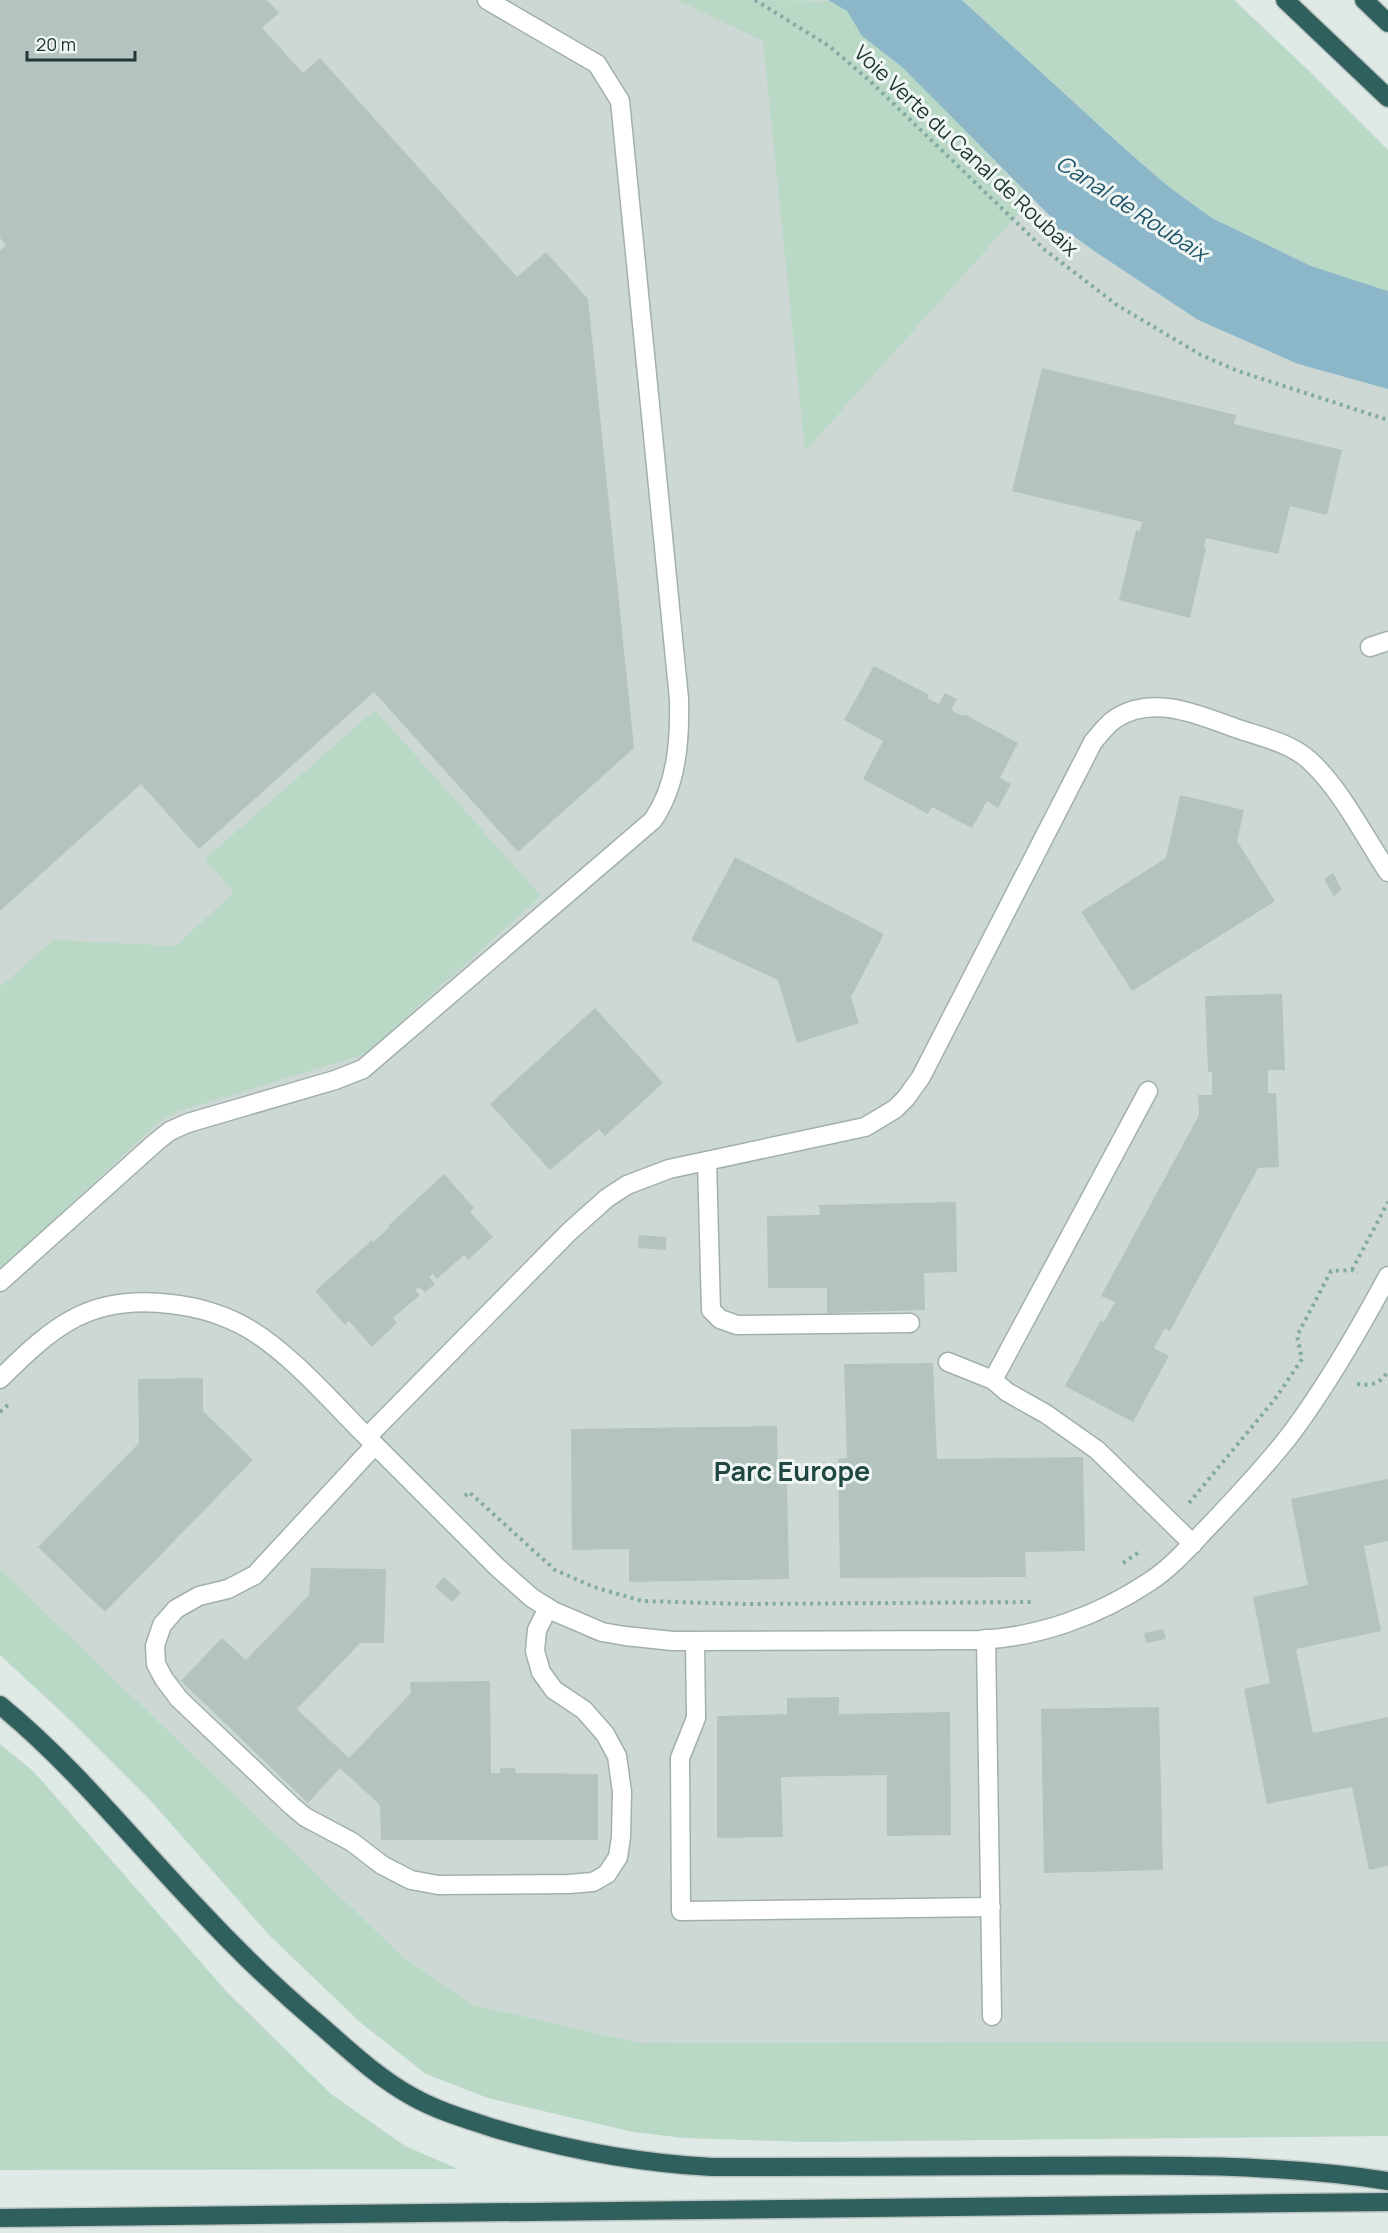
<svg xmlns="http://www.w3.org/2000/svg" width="1388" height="2233" font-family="Manrope,sans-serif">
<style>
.built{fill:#cdd8d5}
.green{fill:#b9d8c6}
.water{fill:#8bb7c9}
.building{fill:#b4c3bf}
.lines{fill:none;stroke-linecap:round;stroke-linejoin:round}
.lane-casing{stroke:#a2b0ac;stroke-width:21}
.street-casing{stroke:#a2b0ac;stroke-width:21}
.highway-casing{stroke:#bcc3c2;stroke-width:21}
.path{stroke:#82a9a2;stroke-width:4;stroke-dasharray:3 4.5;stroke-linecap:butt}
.lane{stroke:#fff;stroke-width:18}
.street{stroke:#fff;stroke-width:18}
.highway{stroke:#30605d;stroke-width:18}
.labels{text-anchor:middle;stroke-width:6;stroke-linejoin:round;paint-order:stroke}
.street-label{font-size:21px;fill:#213734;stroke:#eff6f3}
.water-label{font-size:22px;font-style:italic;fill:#22566c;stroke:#eff6f3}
.district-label{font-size:27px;font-weight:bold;fill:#204742;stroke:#eff6f3}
</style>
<rect width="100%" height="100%" fill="#dfe9e5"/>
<path class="built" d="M0,0H828L847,11L862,36L902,67L1055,220L1049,236L1053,239L1065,230L1094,251L1198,320L1298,364L1388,389V2041L640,2043L474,2005L402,1956L0,1569Z"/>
<path class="green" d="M677,0L832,1L847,11L862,36L902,67L1032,199L805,451L763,41Z
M962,0H1234L1308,70L1388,150V291L1311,266L1212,218L1169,187L1125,149Z
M375,710L541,896L365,1054L179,1111L159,1122L0,1270V987L53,940L176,946L234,892L205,859Z
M0,1569L402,1956L474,2005L640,2043L1388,2041V2136L809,2142L684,2138L633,2132L488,2098L426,2074L361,2023L269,1935L151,1801L68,1718L0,1655Z
M0,1744L34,1772L226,1991L331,2094L405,2146L458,2169L0,2170Z"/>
<path class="water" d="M828,0H962L1125,149L1169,187L1212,218L1311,266L1388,291V389L1298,364L1198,320L1094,251L1065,230L1053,240L1049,236L1054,220L902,67L862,36L847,11Z"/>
<path class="building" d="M0,0H267L279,13L262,28L303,73L320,58L517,277L546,252L588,299L634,748L518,852L374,692L199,849L141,784L0,911V251L6,245L0,238Z
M1042,368L1236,415L1234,424L1342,450L1327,515L1290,506L1278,554L1206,538L1204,547L1206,548L1190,618L1119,600L1136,530L1140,531L1142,522L1012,491Z
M874,666L929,695L927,698L939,704L945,693L957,699L951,710L963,716L964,714L1018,743L1000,778L1011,784L998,808L987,801L972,828L932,807L928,814L863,779L883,741L844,720Z
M1180,795L1244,810L1237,841L1275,901L1132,991L1081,912L1166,858Z
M735,857L884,934L851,997L859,1023L797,1043L778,980L691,940Z
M1333,873L1342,890L1334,896L1324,879Z
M1282,994L1285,1070H1268V1093H1276L1279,1167L1258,1168L1170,1331L1165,1328L1154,1348L1169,1356L1133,1422L1065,1386L1101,1320L1104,1322L1115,1302L1101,1296L1199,1115L1198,1095H1212V1072H1208L1205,996Z
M595,1008L663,1083L605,1136L599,1129L550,1170L490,1104Z
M444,1174L474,1208L470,1212L493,1237L468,1260L464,1255L437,1279L433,1274L429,1277L435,1284L425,1292L419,1287L415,1290L420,1295L393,1318L397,1323L372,1347L349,1321L345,1325L315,1291L372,1240L373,1242L390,1227L388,1226Z
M956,1202L957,1272L924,1273L925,1310L827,1313V1288H768L767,1216L820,1215L819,1205Z
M639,1235L666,1237V1250L638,1248Z
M933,1363L937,1459L1083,1457L1085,1551L1025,1552L1026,1577L840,1578L838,1459L847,1458L844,1364Z
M203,1378V1411L253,1460L105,1612L38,1547L139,1443L138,1379Z
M777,1426L778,1483H787L789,1579L629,1582V1549L572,1550L571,1429Z
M1388,1479V1541L1364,1546L1381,1631L1296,1649L1313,1733L1388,1717V1866L1369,1870L1352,1787L1267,1804L1244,1689L1270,1683L1253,1597L1308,1585L1291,1499Z
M311,1568L386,1569L384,1643H360L297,1709L349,1758L411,1693L410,1682L490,1681L491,1773H500V1768H515L516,1773L598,1774V1840H381L380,1805L340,1768L308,1803L181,1681L222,1638L246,1660L309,1595Z
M444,1577L461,1593L452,1602L435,1587Z
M1163,1629L1166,1639L1146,1643L1144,1633Z
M839,1697V1714L950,1712L951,1835L887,1836V1775L781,1777L783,1837L717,1838V1716L787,1714V1698Z
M1159,1707L1163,1870L1044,1873L1041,1709Z"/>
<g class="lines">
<g class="lane-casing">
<path id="lane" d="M1370,647L1388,641
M707,1161L711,1310L720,1319L737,1325L910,1323
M0,1282L156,1142L170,1131L188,1123L335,1080L363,1069L653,820C677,785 680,741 679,699L620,101L597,64L487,0
M948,1362L993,1380L1007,1392L1046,1414L1097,1450L1193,1544
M993,1380L1148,1091
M375,1445L255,1575L228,1589L199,1596L176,1609L162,1625L155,1646L156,1664L164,1679L179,1699L292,1806L305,1817L352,1842L382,1865L411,1880L438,1885L569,1884L593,1882L607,1874L618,1857L621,1837L622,1792L617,1756L605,1734L584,1710L554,1690L541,1672L535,1651L537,1630L548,1608
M986,1639L992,2016
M695,1641L696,1718L680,1758L681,1911L991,1907"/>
</g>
<g class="street-casing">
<path id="street" d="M1388,872C1364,836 1341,789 1309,760C1290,743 1262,737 1238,729C1201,716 1153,693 1115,719C1106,725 1100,734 1093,742L921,1077L906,1098L895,1109L865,1127L669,1169L627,1185L607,1198L569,1232L367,1437L497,1567L532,1598L553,1611L602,1632L625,1636L673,1641L979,1640C1039,1637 1098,1616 1149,1582C1174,1566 1194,1541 1215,1520C1242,1491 1269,1463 1293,1431C1329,1382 1359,1330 1388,1276
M0,1379C54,1325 91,1294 171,1304C198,1307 225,1315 249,1329C291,1354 332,1402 367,1437"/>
</g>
<g class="highway-casing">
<path id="highway" d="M1285,0L1388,98
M1364,0L1388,23
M0,1705C73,1765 131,1838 196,1906C235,1948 276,1988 320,2025C350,2051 378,2078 413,2097C438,2111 466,2119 493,2128C564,2149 638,2163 712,2167C819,2167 927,2167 1034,2166C1151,2165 1273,2163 1388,2181
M0,2218L1388,2202"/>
</g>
<path class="path" d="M755,0L829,46L870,81L1045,250L1117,305L1201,355L1238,371L1388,420
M1352,1270L1388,1202
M1357,1384C1371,1386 1381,1384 1388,1371
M0,1412L8,1405
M465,1496L469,1492L555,1570L594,1587L642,1601L744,1604L1035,1602
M1189,1503L1275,1399L1302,1359L1297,1336L1331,1271L1352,1270L1358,1273
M1123,1563L1139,1552"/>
<use href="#lane" class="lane"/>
<use href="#street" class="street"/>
<use href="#highway" class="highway"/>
</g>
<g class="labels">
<g class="street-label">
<text transform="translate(966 151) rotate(43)" y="7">Voie Verte du Canal de Roubaix</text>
</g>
<g class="water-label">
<text transform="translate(1132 208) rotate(33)" y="8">Canal de Roubaix</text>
</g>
<g class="district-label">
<text x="792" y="1481">Parc Europe</text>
</g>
</g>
<path d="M27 51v9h108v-9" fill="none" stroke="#213734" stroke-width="3"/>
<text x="36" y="51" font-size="18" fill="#213734" stroke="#eff6f3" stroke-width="4.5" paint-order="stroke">20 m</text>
</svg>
